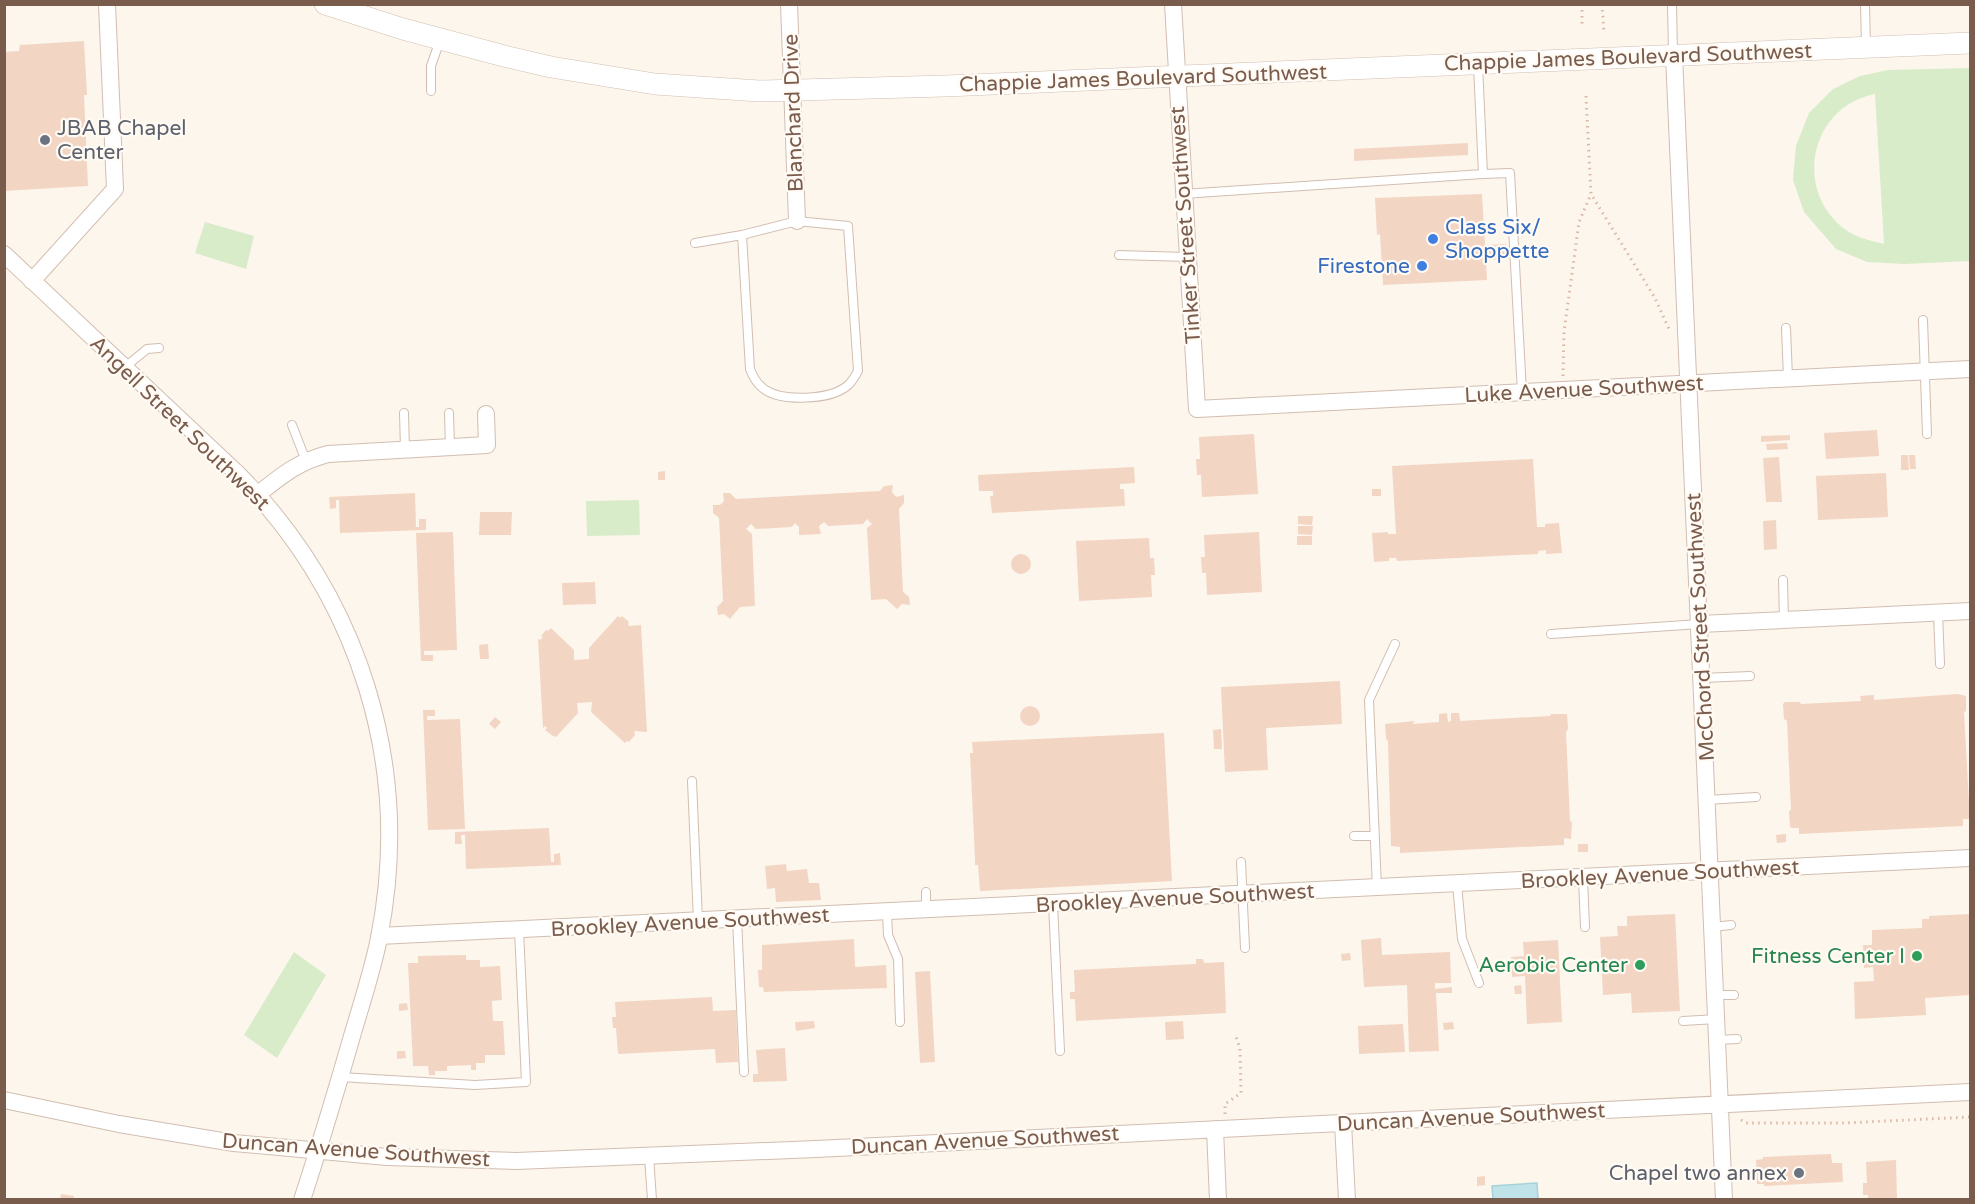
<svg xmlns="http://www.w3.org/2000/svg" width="1975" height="1204" font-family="'Varela Round',sans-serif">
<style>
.green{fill:#d8ecc9;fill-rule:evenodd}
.water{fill:#bfe3e8;stroke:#a5d3da;stroke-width:1.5}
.building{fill:#f3d5c3}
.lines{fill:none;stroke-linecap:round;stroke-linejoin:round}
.service-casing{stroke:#d1beb0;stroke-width:10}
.minor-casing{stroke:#d1beb0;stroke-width:18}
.tertiary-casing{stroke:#d1beb0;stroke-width:22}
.path{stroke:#d9b8a5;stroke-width:3;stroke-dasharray:1.5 4.5;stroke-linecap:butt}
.service{stroke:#fff;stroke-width:8}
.minor{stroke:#fff;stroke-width:16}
.tertiary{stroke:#fff;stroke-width:21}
.worship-dot{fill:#6b7280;stroke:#fffaf3;stroke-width:2}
.shop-dot{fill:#3f7fe0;stroke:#fffaf3;stroke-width:2}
.leisure-dot{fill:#2e9e5b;stroke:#fffaf3;stroke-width:2}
.labels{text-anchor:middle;stroke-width:4.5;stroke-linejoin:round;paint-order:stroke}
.street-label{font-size:21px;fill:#7a5c4d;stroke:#fffaf3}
.worship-label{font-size:21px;fill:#5b616d;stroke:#fffaf3;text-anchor:start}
.shop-label{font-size:21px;fill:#366cbe;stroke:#fffaf3;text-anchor:start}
.leisure-label{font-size:21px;fill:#27864d;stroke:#fffaf3;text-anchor:end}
</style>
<rect width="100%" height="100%" fill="#fdf6ec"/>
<path class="green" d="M1970,68V261L1904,264L1867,262L1836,249L1804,212L1793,180L1796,146L1809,113L1833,89L1860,76L1888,70ZM1875,94L1884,243V244C1872,241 1859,238 1849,232C1792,195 1808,107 1875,94Z
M205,222L254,236L246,269L195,253Z
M639,500L640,535L587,536L586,501Z
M294,952L326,975L277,1058L244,1035Z"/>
<path class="water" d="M1537,1183L1538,1199H1493L1492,1186Z"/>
<path class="building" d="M84,41L87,95H84L88,186L4,191V52L19,51L20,45Z
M1468,143V155L1354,161V149Z
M1482,194L1485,245L1506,244V259L1486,260L1487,280L1383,285L1380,234L1377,235L1375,198Z
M1877,430L1879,456L1826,459L1824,433Z
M1254,434L1258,494L1202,497L1201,475H1197L1196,459H1200L1199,437Z
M1790,435V440L1761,442V436Z
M1787,443L1788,449L1767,450L1766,444Z
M1901,455H1908L1909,470H1901Z
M1909,455H1915L1916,469H1910Z
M1779,457L1782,502H1766L1763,458Z
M1533,459L1537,527H1545V524L1559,523L1562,553L1546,554V550L1538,551V554L1397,561L1396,558H1389V561L1374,562L1372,533L1388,532V534H1396L1392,466Z
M1134,467L1135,483L1120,484V489H1124L1125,506L992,513L990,496H993V491H979L978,475Z
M665,471V480H658V472Z
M1886,473L1888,517L1818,520L1816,476Z
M893,485L892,492L896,497L904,495V503L899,509L903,592L909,597L910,605L902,604L897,609L886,599L871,600L867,528L872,524L867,519L863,524L828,526L824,522L819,526L821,534L799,535V527L795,523L792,527L756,529L751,524L746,529L752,534L755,606L740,607L730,619L724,614L718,615L717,607L723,601L719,518L713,513V505H720L724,501L723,493H730L736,499L880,491L884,486Z
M1372,489H1381V496H1372Z
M415,493L416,527H419V519H426V530L340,533L339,500H336V508L330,509L329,497Z
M480,512H512L511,535H479Z
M1298,516H1313L1312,525L1298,524Z
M1776,520L1777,549L1764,550L1763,521Z
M1298,526H1313L1312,535L1298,534Z
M453,532L457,650L424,651V655H433V661H421L416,533Z
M1259,532L1262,592L1207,595L1206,573H1202L1201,557H1205L1204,535Z
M1297,536H1312V545H1297Z
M1149,538L1150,558H1154L1155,575H1151L1152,597L1079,601L1076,541Z
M1011 564a10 10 0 1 1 20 0a10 10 0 1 1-20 0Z
M595,582L596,604L563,605L562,583Z
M618,616L620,618L622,616L629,622L628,624L629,626L641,625L647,732L635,731L634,733L635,735L629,742L627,741L625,743L591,712L592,702L577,703L578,713L556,737L553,736L545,730L547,728L545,726L543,728L538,639L540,640L543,637L541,636L546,630L548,631L551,628L574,650V660L589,659V648Z
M488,644L489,659H480L479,645Z
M1340,681L1342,724L1266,728L1268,770L1225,772L1221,687Z
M1958,694L1966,696V711L1964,712L1969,802L1970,803V819H1963V826L1799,834V828H1792L1790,827L1789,811L1791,810L1787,721L1784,719L1783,704L1785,702H1800L1801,704L1861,701L1860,696L1874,695V700Z
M1020 716a10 10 0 1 1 20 0a10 10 0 1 1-20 0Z
M423,710H435V716H427V720L460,719L465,829L428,830Z
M1447,713L1448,722L1451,721V713H1459L1460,721L1550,716L1551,714H1567L1568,729L1566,732L1570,821L1572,822L1571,839L1564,838V845L1400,853V847L1391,846L1388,741L1386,739L1385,724L1414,721L1413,724L1439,722V714Z
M495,717L501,722L495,729L489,724Z
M1221,729L1222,749H1214L1213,730Z
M1164,733L1172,881L980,891L978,865H975V859L970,753H973L972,742Z
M549,828L551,862H554V854L560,853L561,865L466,869L465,835H461L462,844H455V832Z
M1786,834V842L1777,843L1776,835Z
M1578,844H1588V852H1578Z
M786,864L787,871L807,869L809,883H819L821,900L776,902L775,888L767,889L765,866Z
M1675,914L1680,1011L1632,1013L1631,993L1603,995L1600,937L1618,936L1617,926H1627V916Z
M1970,914V995L1925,998L1926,1015L1855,1019L1854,982L1874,981L1873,967L1864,968L1863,945H1872V930L1922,928V919H1929V916Z
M1381,938L1382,955L1450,952L1451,983H1435V989L1452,987V993H1436L1439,1051L1409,1052L1407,985L1364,987L1361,940Z
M854,939L855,967L886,965L887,988L764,992L763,987H759L758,970H762V945Z
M1558,940L1562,1022L1527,1024L1525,976L1512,977L1511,957L1524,956L1523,942Z
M1350,953L1351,960L1342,961L1341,954Z
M466,955V960H480V967L500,966L502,1000L492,1001L493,1021H503L505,1055H485V1063H476V1070H471V1065L447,1066V1071H435V1075H429L428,1066H413L408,963H418V956Z
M1196,959H1203L1204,963L1224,962L1226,1013L1076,1021L1075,999H1070V992H1075L1074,970L1196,964Z
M930,971L935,1062L920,1063L915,972Z
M1521,985L1522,994H1515L1514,986Z
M712,997L713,1011L736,1010L738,1062L716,1063L715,1049L618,1054L616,1028H613L612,1017H616L615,1002Z
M407,1003L408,1010L399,1011V1004Z
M814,1021L815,1028L796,1031L795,1022Z
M1183,1021L1184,1039L1166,1040L1165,1022Z
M1453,1022L1454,1029L1444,1030L1443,1023Z
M1403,1024L1405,1052L1359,1054L1358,1026Z
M785,1048L787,1081L753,1082V1074H758L756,1050Z
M397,1051H405L406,1058L397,1059Z
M1831,1154L1832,1163H1842L1843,1182L1764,1186V1184H1757L1756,1160L1763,1159V1157Z
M1896,1160L1897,1200H1868V1195H1863V1183H1867L1866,1162Z
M1485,1176V1185L1477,1186V1177Z
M61,1194L74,1196L73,1200H60Z"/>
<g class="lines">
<g class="service-casing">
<path id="service" d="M1672,4L1673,55
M1865,4L1866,46
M431,91V66L440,40
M1483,174L1510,173L1522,392
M1183,194L1483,174L1478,65
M797,221L848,226L858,371C855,376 852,382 847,386C830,400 782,402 764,389C757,384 753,377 750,369L742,235Z
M695,243L742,235
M1119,255L1187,257
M1923,320L1927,434
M1786,328L1788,378
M124,368L147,349L159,348
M404,413L405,450
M449,413L450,447
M292,425L306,461
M1783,580L1784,621
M1938,613L1940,664
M1551,634L1700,624
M1702,678L1750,676
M692,781L698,921
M1707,800L1756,797
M1354,836H1375
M1241,862L1245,948
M1583,878L1585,927
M1457,884L1462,939L1479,983
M1377,888L1369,700L1395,644
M926,892V910
M1053,904L1060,1051
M887,912L888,935L898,959L900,1022
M737,919L744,1072
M1713,927L1731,925
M1716,995H1734
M1683,1021L1717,1019
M1718,1040L1737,1039
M340,1077L475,1085L526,1082L519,930
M649,1156L652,1200"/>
</g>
<g class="minor-casing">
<path id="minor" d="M789,4L797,221
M1173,4L1197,409L1970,369
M1674,55L1724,1200
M4,254L238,474C360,598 413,766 379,938C372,973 360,1008 350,1043C335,1095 319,1148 302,1200
M32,281L115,189L107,4
M257,495C281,476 297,462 328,454L487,445L486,414
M1700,624L1970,611
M379,936L1970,858
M4,1100L119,1124L234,1143L387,1157L516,1161L816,1149L1970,1092
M1343,1123L1347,1200
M1215,1129L1218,1200"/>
</g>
<g class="tertiary-casing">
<path id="tertiary" d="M325,4L403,29L504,56L551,67L655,84L759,91L945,86L1970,43"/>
</g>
<path class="path" d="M1582,4V26
M1602,4L1604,32
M1586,96L1591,194L1655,298L1669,329
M1563,376L1564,332L1579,222L1591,194
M1225,1114V1104L1241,1093L1240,1048L1235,1034
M1741,1120L1746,1123H1844L1970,1117"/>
<use href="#service" class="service"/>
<use href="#minor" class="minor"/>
<use href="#tertiary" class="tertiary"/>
</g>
<g class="worship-dot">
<circle cx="45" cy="140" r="6"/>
<circle cx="1799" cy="1173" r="6"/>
</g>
<g class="shop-dot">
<circle cx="1433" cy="239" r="6"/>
<circle cx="1422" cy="266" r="6"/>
</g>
<g class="leisure-dot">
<circle cx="1917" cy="956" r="6"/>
<circle cx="1640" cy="965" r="6"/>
</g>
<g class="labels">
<g class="street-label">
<text transform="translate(1628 57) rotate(-2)" y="7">Chappie James Boulevard Southwest</text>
<text transform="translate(1143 78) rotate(-2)" y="7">Chappie James Boulevard Southwest</text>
<text transform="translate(793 113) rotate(-92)" y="7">Blanchard Drive</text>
<text transform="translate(1185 225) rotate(-94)" y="7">Tinker Street Southwest</text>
<text transform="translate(1584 389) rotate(-3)" y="7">Luke Avenue Southwest</text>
<text transform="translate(180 423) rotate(44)" y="7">Angell Street Southwest</text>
<text transform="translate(1700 627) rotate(-93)" y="7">McChord Street Southwest</text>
<text transform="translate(1660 874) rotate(-3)" y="7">Brookley Avenue Southwest</text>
<text transform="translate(1175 898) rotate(-3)" y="7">Brookley Avenue Southwest</text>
<text transform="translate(690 922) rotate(-3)" y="7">Brookley Avenue Southwest</text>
<text transform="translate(1471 1117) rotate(-3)" y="7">Duncan Avenue Southwest</text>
<text transform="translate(985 1140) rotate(-3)" y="7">Duncan Avenue Southwest</text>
<text transform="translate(356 1150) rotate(4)" y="7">Duncan Avenue Southwest</text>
</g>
<g class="worship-label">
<text x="57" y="135">JBAB Chapel<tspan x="57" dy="24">Center</tspan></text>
<text x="1787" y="1180" text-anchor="end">Chapel two annex</text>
</g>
<g class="shop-label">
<text x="1445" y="234">Class Six/<tspan x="1445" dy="24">Shoppette</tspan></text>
<text x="1410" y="273" text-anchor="end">Firestone</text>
</g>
<g class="leisure-label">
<text x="1905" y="963">Fitness Center I</text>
<text x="1628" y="972">Aerobic Center</text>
</g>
</g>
<rect width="1975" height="1204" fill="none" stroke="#7a5c4d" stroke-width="12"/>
</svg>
